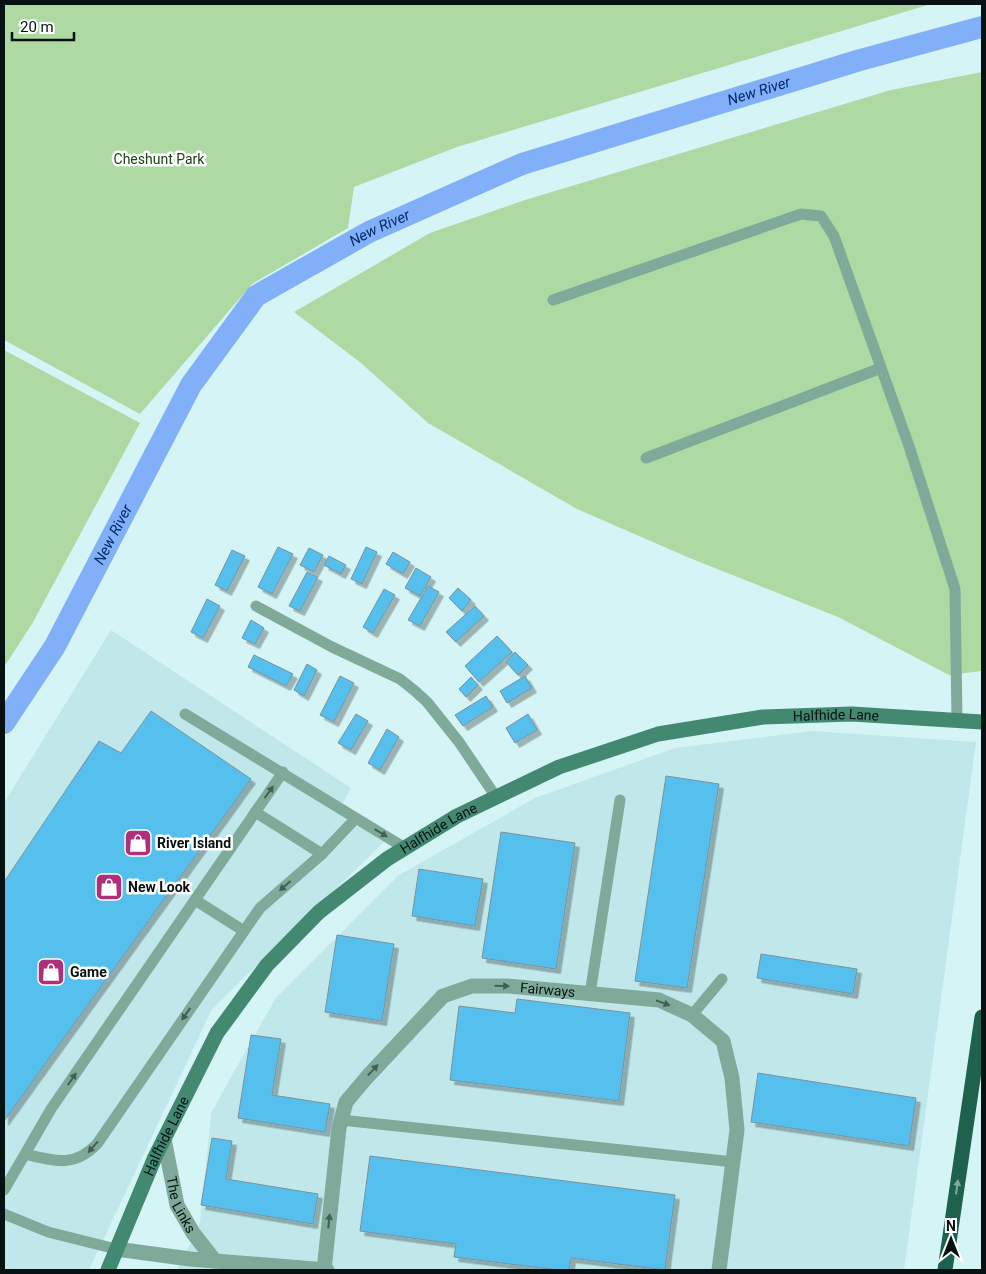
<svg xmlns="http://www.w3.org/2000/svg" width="986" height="1274" font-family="Roboto,sans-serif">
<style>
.built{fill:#c0e8ea}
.green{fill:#add9a2}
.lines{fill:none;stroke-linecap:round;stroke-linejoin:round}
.canal{stroke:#81b0f9;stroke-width:22}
.building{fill:#54c0ee;stroke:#7a919d;filter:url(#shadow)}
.service{stroke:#7faa9a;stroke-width:11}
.minor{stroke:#7faa9a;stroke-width:15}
.secondary{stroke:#438972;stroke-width:15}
.trunk{stroke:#1e624e;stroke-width:15}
.oneway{fill:#435e56}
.oneway2{fill:#83a99e}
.labels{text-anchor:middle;stroke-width:5;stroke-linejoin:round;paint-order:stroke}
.park-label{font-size:14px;fill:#1b4211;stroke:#fff}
.street-label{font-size:14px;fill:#071112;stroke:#fff}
.poi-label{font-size:14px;font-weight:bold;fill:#071112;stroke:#fff;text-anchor:start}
.water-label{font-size:15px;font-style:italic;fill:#022b6a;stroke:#fff}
</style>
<defs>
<filter id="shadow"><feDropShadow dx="4.5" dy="4.5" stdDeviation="0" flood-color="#0004"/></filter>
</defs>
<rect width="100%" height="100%" fill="#d5f4f5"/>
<path class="built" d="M111,630L351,788L338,812L384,842L212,1009L89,1270H4V803Z
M812,731L976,742L904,1270H177L200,1223L211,1113L275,999L399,875L535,798L675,748Z"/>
<path class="green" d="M4,4H931L457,147L354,187L348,228L252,284L140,414L4,340Z
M982,72V671L949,675L838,617L692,559L577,509L428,423L361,363L294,312L430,233L525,200L891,90Z
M4,350L140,423L32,624L4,667Z"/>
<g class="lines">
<path class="canal" id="s1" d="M4,723L55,646L191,385L256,296L369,232L522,164L860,60L982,27"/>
</g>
<path class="building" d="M278,547L293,554L272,594L258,587Z
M366,547L377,552L362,584L351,579Z
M309,548L323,555L314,572L300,565Z
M232,550L245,556L227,591L215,585Z
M393,552L410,562L403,574L386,564Z
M329,556L346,565L341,574L324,565Z
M416,568L431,577L420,596L405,588Z
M307,572L318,577L300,611L289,606Z
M428,586L439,592L420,626L408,620Z
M458,588L471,600L462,611L449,598Z
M384,589L395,595L373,633L363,627Z
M207,599L220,606L203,638L191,632Z
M475,606L484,616L456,642L446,632Z
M251,620L264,628L255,644L242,638Z
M497,636L512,652L479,682L465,666Z
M515,652L528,665L518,675L506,662Z
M254,655L293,674L286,686L248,667Z
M307,664L317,670L304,696L294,690Z
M340,676L354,683L334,722L320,715Z
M525,676L532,688L507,703L500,691Z
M471,677L478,685L466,697L459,689Z
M486,696L493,707L463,726L455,715Z
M151,711L251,779L4,1121V882L99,741L121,753Z
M356,714L368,721L351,750L338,743Z
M528,714L537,730L515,743L506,728Z
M387,729L399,737L380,770L368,763Z
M666,776L719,784L687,988L635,981Z
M501,832L575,843L556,969L482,958Z
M419,869L483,879L475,926L412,916Z
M337,935L394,944L382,1021L325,1012Z
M761,954L857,969L853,994L757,978Z
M517,999L630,1013L619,1101L450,1080L459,1006L515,1013Z
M251,1035L281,1039L272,1095L330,1104L325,1132L238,1118Z
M758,1073L916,1098L909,1146L751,1122Z
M212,1138L232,1141L226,1179L318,1194L313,1224L201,1205Z
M370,1156L675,1195L665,1270L571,1258L569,1270H558L454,1257L456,1244L360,1231Z"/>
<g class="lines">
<path class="service" d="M553,300L801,214L821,216L834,236L909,446L955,589L957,720
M646,458L881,368
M256,606L332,647L400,679L415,691L427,702L459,742L496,797
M185,714L405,848
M283,772L51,1109L25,1154C54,1161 74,1168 97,1144L260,908L322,854L356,818
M255,812L322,854
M195,900L244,931
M590,994L620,800
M692,1015L722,979
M341,1120L734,1162
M4,1190L25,1154
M4,1214L48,1232L116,1249"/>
<g class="minor">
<path id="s2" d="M164,1139L177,1205L193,1233L215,1261"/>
<path d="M116,1249L190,1259L327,1270"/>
<path id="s3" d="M324,1270L339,1128L346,1102L368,1076L443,996L472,986H507L659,1000L692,1015L723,1041L732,1078L737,1130L719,1270"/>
</g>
<path class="secondary" id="s4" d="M108,1270L155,1157L217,1033L267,965L319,912L387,859L457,816L559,767L658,734L763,717L852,714L982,722"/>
<path class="trunk" d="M945,1270L982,1017"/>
</g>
<defs><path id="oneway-solid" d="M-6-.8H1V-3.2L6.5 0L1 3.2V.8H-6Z" transform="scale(1.25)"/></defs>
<g class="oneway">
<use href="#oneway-solid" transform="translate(269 792) rotate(-54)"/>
<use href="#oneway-solid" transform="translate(381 833) rotate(31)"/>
<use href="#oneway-solid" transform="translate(285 886) rotate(139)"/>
<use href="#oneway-solid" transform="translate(502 986) rotate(1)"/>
<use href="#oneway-solid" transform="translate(663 1003) rotate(20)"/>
<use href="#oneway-solid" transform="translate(186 1014) rotate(125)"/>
<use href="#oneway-solid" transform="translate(373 1070) rotate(-47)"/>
<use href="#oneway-solid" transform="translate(72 1079) rotate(-56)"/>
<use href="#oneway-solid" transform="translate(93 1147) rotate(131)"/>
<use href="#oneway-solid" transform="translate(329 1221) rotate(-84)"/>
</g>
<use class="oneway2" href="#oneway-solid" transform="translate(957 1187) rotate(-82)"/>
<defs>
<g id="shop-square" transform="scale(1.4375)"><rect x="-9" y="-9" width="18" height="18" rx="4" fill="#b02f7a" stroke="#fff"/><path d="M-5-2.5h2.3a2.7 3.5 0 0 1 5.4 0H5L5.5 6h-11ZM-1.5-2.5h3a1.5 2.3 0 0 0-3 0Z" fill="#fff"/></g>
</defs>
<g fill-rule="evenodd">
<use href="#shop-square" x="138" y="843"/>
<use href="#shop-square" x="109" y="887"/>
<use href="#shop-square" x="51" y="972"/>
</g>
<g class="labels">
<g class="park-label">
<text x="159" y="164">Cheshunt Park</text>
</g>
<g class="street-label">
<text dy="5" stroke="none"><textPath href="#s4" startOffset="985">Halfhide Lane</textPath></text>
<text dy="5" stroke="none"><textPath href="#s4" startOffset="566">Halfhide Lane</textPath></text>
<text dy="5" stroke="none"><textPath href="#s3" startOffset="420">Fairways</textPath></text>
<text dy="5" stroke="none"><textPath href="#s4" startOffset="146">Halfhide Lane</textPath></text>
<text dy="5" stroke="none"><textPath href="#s2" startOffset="68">The Links</textPath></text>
</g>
<g class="poi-label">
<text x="157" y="848">River Island</text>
<text x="128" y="892">New Look</text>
<text x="70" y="977">Game</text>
</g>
<g class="water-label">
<text dy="5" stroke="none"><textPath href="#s1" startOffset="1042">New River</textPath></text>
<text dy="5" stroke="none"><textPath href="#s1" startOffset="638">New River</textPath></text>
<text dy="5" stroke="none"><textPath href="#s1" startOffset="218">New River</textPath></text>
</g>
</g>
<rect width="986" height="1274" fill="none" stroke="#071112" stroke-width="10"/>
<g transform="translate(951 1239)" stroke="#ffffff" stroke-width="4" paint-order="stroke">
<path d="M0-4L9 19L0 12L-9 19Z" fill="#071112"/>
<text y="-8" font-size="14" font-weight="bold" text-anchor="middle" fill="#071112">N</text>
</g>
<path d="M12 32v8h62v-8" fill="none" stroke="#071112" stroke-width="2.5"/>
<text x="20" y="32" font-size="15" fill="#071112" stroke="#ffffff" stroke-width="4" paint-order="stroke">20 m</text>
</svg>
